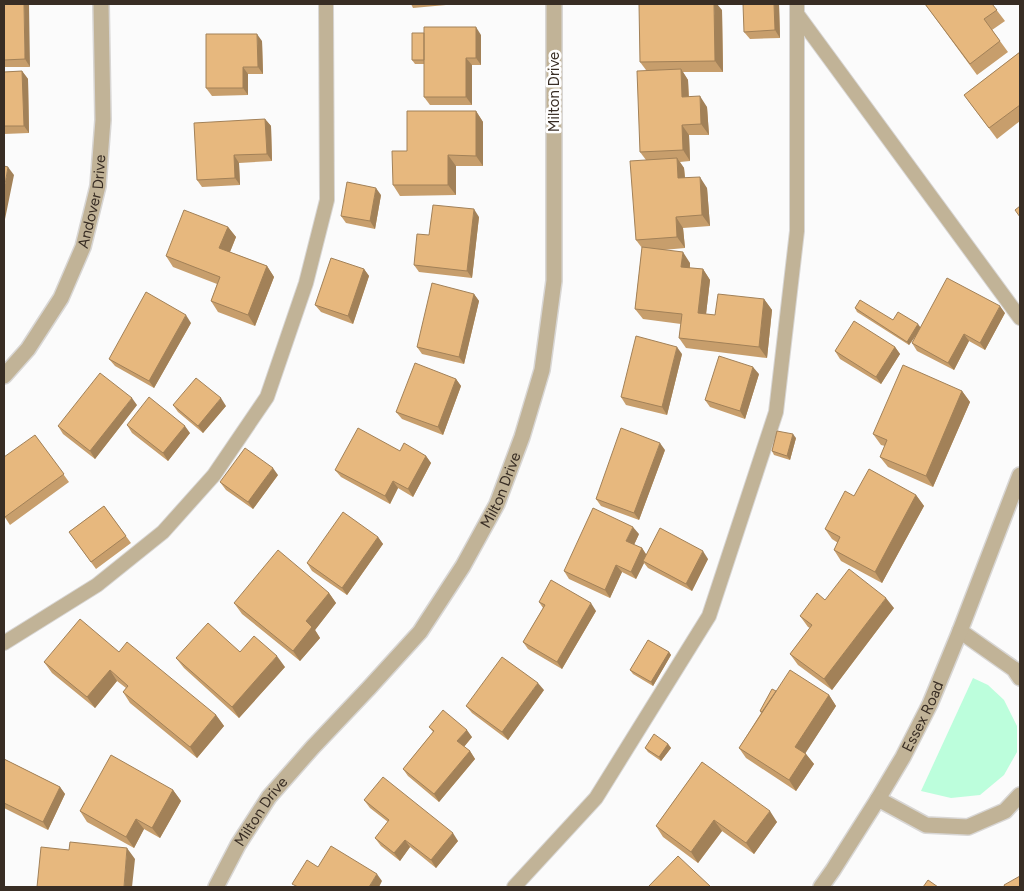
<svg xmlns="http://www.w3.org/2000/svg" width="1024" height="891" font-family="Figtree,sans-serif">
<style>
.green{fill:#bcfedc}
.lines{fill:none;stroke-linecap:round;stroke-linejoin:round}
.service-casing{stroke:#d8d6d4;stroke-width:16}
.minor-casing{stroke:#d8d6d4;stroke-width:18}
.service{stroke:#c1b397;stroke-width:14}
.minor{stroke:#c1b397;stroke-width:15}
.wall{fill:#c79e6c}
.shaded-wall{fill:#a28158}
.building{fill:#e7b87e;stroke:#a28158}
.labels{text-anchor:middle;stroke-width:5;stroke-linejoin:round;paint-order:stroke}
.street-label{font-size:15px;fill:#382d24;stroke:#fff}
</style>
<rect width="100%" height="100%" fill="#fbfbfb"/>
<path class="green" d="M973,678L988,685L1004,700L1017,726V752L1004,775L980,795L951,798L921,791Z"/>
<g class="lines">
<g class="service-casing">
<path id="service" d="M797,14L1020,318
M4,643L97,585L163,532L214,475L267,397L306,283L327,200L326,4
M514,887L596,798L709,616L776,412L797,231V4"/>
</g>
<g class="minor-casing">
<g id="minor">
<path id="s1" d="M4,376L28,349L61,298L83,247L98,186L103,120L101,4"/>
<path d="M960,631L1014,669L1020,678"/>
<path id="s2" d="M878,799L903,757L930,704L960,631L1020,475"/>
<path id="s3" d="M216,887L238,845L269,797L313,747L369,688L420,632L463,566L497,504L522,437L542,370L554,281V4"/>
<path d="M821,887L833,870L878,799L926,825L968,827L1005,811L1020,795"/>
</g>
</g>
<use href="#service" class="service"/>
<use href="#minor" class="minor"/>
</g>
<path class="wall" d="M4,4L30,67H4Z
M411,4H457L413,8Z
M779,4L780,38L750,39L744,32Z
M925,4H992L1005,21L992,30L1008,52L977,75Z
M722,10L723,72H683L688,80L689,97L707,107L709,135H689L690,161L680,162L684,168L685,178L707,188L710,226L683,228L685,248L663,250L690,263V268L703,269L710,280L706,314L715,315L764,299L772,310L767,358L686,348L679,338L681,324L643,319L635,309L642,248L636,240L646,160L640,152L646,70L640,62Z
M481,35V65H472V105H430L424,97V64H415L412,60Z
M262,41L263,74H248V95L212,96L206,88Z
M1020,52V121L997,139L964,95Z
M22,71L28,79L29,133L4,134V72Z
M476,111L483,122V166H456V195L400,196L393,185L407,151Z
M265,119L271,126L272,161L239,163L240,185L202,187L197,180Z
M381,195L375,229L346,223L341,216Z
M479,217L472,278L419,272L414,265L429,235Z
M228,227L236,237L230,252L267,266L274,277L255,326L218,312L211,301L217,284L173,267L166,256Z
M364,269L369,276L353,324L321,312L315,305Z
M474,294L479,301L464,364L422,354L417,347Z
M855,308L920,328L1005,313L985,350L969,341L954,370L917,351L912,343L918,333L909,345L857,312Z
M191,323L154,388L115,366L109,359Z
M895,347L900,354L881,384L840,359L835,351Z
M682,354L667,415L626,405L621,397Z
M759,374L745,419L710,407L705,400Z
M456,379L461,386L443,435L402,419L396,412Z
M962,391L970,402L933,487L888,467L880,457L885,446L881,445L873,434Z
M137,405L95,459L63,434L58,426Z
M173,405L226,406L203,433L178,412Z
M127,425L190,433L168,461L132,433Z
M35,435L69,482L10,525L4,516Z
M796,438L790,460L774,455L772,451Z
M665,450L639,520L601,506L596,499Z
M400,451L426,456L431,463L413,497L398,488L390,504L341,477L335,470Z
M278,475L253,509L226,490L220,482Z
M916,495L924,506L882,583L841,561L834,550L838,543L832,539L825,529L854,496Z
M104,506L131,543L96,569L69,532Z
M639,534L634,545L642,548L646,554L708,559L692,591L648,568L644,563L636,579L622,572L610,598L569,579L564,571Z
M378,537L383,544L347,595L312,571L307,563Z
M329,593L336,603L315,630L320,638L300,661L242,614L234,603Z
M825,600L894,608L832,690L798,665L790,654L810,628L808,627L800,616Z
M539,602L596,611L562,669L528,649L523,642L543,608Z
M119,652L216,715L224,726L197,758L130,703L123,692L126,688L117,681L95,708L52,673L44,662Z
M240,652L285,667L239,718L184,668L176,658Z
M669,652L671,655L653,686L633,674L630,670Z
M544,690L508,740L472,713L466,706Z
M776,691L829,695L836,706L805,753L814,764L796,791L746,758L739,748L761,713L760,711Z
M429,727L472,737L464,747L470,751L475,759L439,802L408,776L403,769L433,732Z
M668,744L671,748L661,761L648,752L645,748Z
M4,759L60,787L65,794L48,830L4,808Z
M702,762L777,822L754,854L722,831L698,863L663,837L656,826Z
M173,790L181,801L160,838L144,829L134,848L87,822L80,811Z
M364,800L458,841L436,868L410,847L400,861L381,846L375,838L388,822L370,808Z"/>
<path class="shaded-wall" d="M24,4H29L30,67L25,59Z
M714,4H717L722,10L723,72L715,61Z
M774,4H779L780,38L775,30Z
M476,27L481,35V65L476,58Z
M257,34L262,41L263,74L258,67Z
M466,58L472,65V105L466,97Z
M243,67L248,74V95L243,88Z
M681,69L688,80L689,108L682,97Z
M22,71L28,79L29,133L24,126Z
M700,96L707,107L709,135L701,124Z
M476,111L483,122V166L476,156Z
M265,119L271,126L272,161L267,154Z
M682,125L689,135L690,161L683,150Z
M234,155L239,163L240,185L235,178Z
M448,155L456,166V195L448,185Z
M677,158L684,168L686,189L678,178Z
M8,167L14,175L4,224V190Z
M700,177L707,188L710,226L702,215Z
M376,188L381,195L375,229L370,221Z
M474,209L479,217L472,278L467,271Z
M676,217L683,228L685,248L677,237Z
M228,227L236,237L227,259L219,248Z
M683,252L690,263L689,277L681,267Z
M267,266L274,277L255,326L248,315Z
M364,269L369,276L353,324L348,316Z
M703,269L710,280L705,323L698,313Z
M474,294L479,301L464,364L459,357Z
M764,299L772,310L767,358L759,347Z
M1000,306L1005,313L985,350L980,343Z
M186,315L191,323L154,388L149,381Z
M918,324L921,328L909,345L907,342Z
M964,334L969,341L954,370L948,363Z
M677,347L682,354L667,415L662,407Z
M895,347L900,354L881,384L876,377Z
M753,367L759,374L745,419L740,411Z
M456,379L461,386L443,435L438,427Z
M962,391L970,402L933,487L926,476Z
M132,398L137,405L95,459L90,451Z
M221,398L226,406L203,433L198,426Z
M185,426L190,433L168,461L163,453Z
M793,434L796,438L790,460L787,456Z
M660,443L665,450L639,520L634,513Z
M426,456L431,463L413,497L408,489Z
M273,468L278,475L253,509L248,502Z
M393,481L398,488L390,504L385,496Z
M916,495L924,506L882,583L875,572Z
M633,527L639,534L632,549L626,541Z
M378,537L383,544L347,595L342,588Z
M642,548L647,556L643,561L644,563L636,579L631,572Z
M703,551L708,559L692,591L686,584Z
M616,565L622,572L610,598L605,590Z
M329,593L336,603L315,630L320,638L300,661L293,651L306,621Z
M886,598L894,608L832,690L824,679Z
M591,603L596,611L562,669L557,662Z
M669,652L671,655L653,686L651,682Z
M277,656L285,667L239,718L232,707Z
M110,670L117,681L95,708L87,697Z
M538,683L544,690L508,740L502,732Z
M829,695L836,706L803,757L795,747Z
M216,715L224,726L197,758L190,747Z
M467,730L472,737L462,749L457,741Z
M668,744L671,748L661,761L659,757Z
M470,751L475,759L439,802L434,794Z
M806,754L814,764L796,791L789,780Z
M60,787L65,794L48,830L43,822Z
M173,790L181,801L160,838L152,828Z
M770,811L777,822L754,854L746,843Z
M136,819L144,829L134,848L126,837Z
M714,820L722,831L698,863L691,852Z
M453,833L458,841L436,868L431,860Z
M405,840L410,847L400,861L394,853Z
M127,848L135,859L132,887H124Z
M377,874L382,881L379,887H369Z"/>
<path class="building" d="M4,4H24L25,59L4,60Z
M639,4H714L715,61L640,62Z
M743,4H774L775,30L744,32Z
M925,4H992L997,10L984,19L1000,41L970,64Z
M424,27H476V58H466V97H424Z
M412,33H424V60H412Z
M206,34H257L258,67H243V88H206Z
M1020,52V105L989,128L964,95Z
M681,69L682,97L700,96L701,124L682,125L683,150L640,152L637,71Z
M22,71L24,126H4V72Z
M407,111H476V156L448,155V185H393L392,151H407Z
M265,119L267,154L234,155L235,178L197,180L194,123Z
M677,158L678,178L700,177L702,215L676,217L677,237L636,240L630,161Z
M4,166L8,167L4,190Z
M347,182L376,188L370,221L341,216Z
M433,205L474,209L467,271L414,265L417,234L429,235Z
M1020,206V217L1015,210Z
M184,210L228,227L219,248L267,266L248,315L211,301L220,277L166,256Z
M642,247L683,252L681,267L703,269L698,313L715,315L718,294L764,299L759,347L679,338L682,314L635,309Z
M331,258L364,269L348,316L315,305Z
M947,278L1000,306L980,343L964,334L948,363L912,343Z
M432,283L474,294L459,357L417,347Z
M146,292L186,315L149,381L109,359Z
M860,300L893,320L898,312L918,324L907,342L855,308Z
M854,321L895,347L876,377L835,351Z
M636,336L677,347L662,407L621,397Z
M719,356L753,367L740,411L705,400Z
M415,363L456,379L438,427L396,412Z
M903,365L962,391L926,476L880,457L887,440L873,434Z
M100,373L132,398L90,451L58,426Z
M196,378L221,398L198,426L173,405Z
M149,397L185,426L163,453L127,425Z
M358,428L400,451L404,443L426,456L408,489L393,481L385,496L335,470Z
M621,428L660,443L634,513L596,499Z
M777,431L793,434L787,456L772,451Z
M35,435L64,474L5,517L4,516V457Z
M245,448L273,468L248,502L220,482Z
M869,469L916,495L875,572L834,550L840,537L825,529L845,491L854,496Z
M104,506L126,536L91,562L69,532Z
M593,508L633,527L626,541L642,548L631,572L616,565L605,590L564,571Z
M343,512L378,537L342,588L307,563Z
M660,528L703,551L686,584L643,561Z
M278,550L329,593L306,621L312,627L293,651L234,603Z
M849,569L886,598L824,679L790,654L812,625L800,616L817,593L825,600Z
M551,580L591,603L557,662L523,642L545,605L539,602Z
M80,619L119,652L127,642L216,715L190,747L123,692L128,686L110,670L87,697L44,662Z
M208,623L240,652L254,636L277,656L232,707L176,658Z
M648,640L669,652L651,682L630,670Z
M502,657L538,683L502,732L466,706Z
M790,670L829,695L795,747L806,754L789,780L739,748Z
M772,689L776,691L762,712L760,711Z
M443,710L467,730L457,741L470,751L434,794L403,769L434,731L429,727Z
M654,734L668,744L659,757L645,748Z
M111,755L173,790L152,828L136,819L126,837L80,811Z
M4,759L60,787L43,822L4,803Z
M702,762L770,811L746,843L714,820L691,852L656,826Z
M383,777L453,833L431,860L405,840L394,853L375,838L389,820L364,800Z
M70,842L127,848L124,887H37L41,847L69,850Z
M331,846L377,874L369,887H298L292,884L307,860L318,867Z
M678,856L711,887H648Z
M1020,876V887H1005L1004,885Z
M928,880L938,887H923Z"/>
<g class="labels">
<g class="street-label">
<text transform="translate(554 92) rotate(-90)" y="5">Milton Drive</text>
<text dy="5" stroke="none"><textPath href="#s1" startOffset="199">Andover Drive</textPath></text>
<text dy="5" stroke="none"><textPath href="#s3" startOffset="492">Milton Drive</textPath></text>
<text dy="5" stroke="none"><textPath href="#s2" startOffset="94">Essex Road</textPath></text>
<text dy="5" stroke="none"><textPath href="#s3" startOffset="88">Milton Drive</textPath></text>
</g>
</g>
<rect width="1024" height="891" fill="none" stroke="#382d24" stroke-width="10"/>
</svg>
